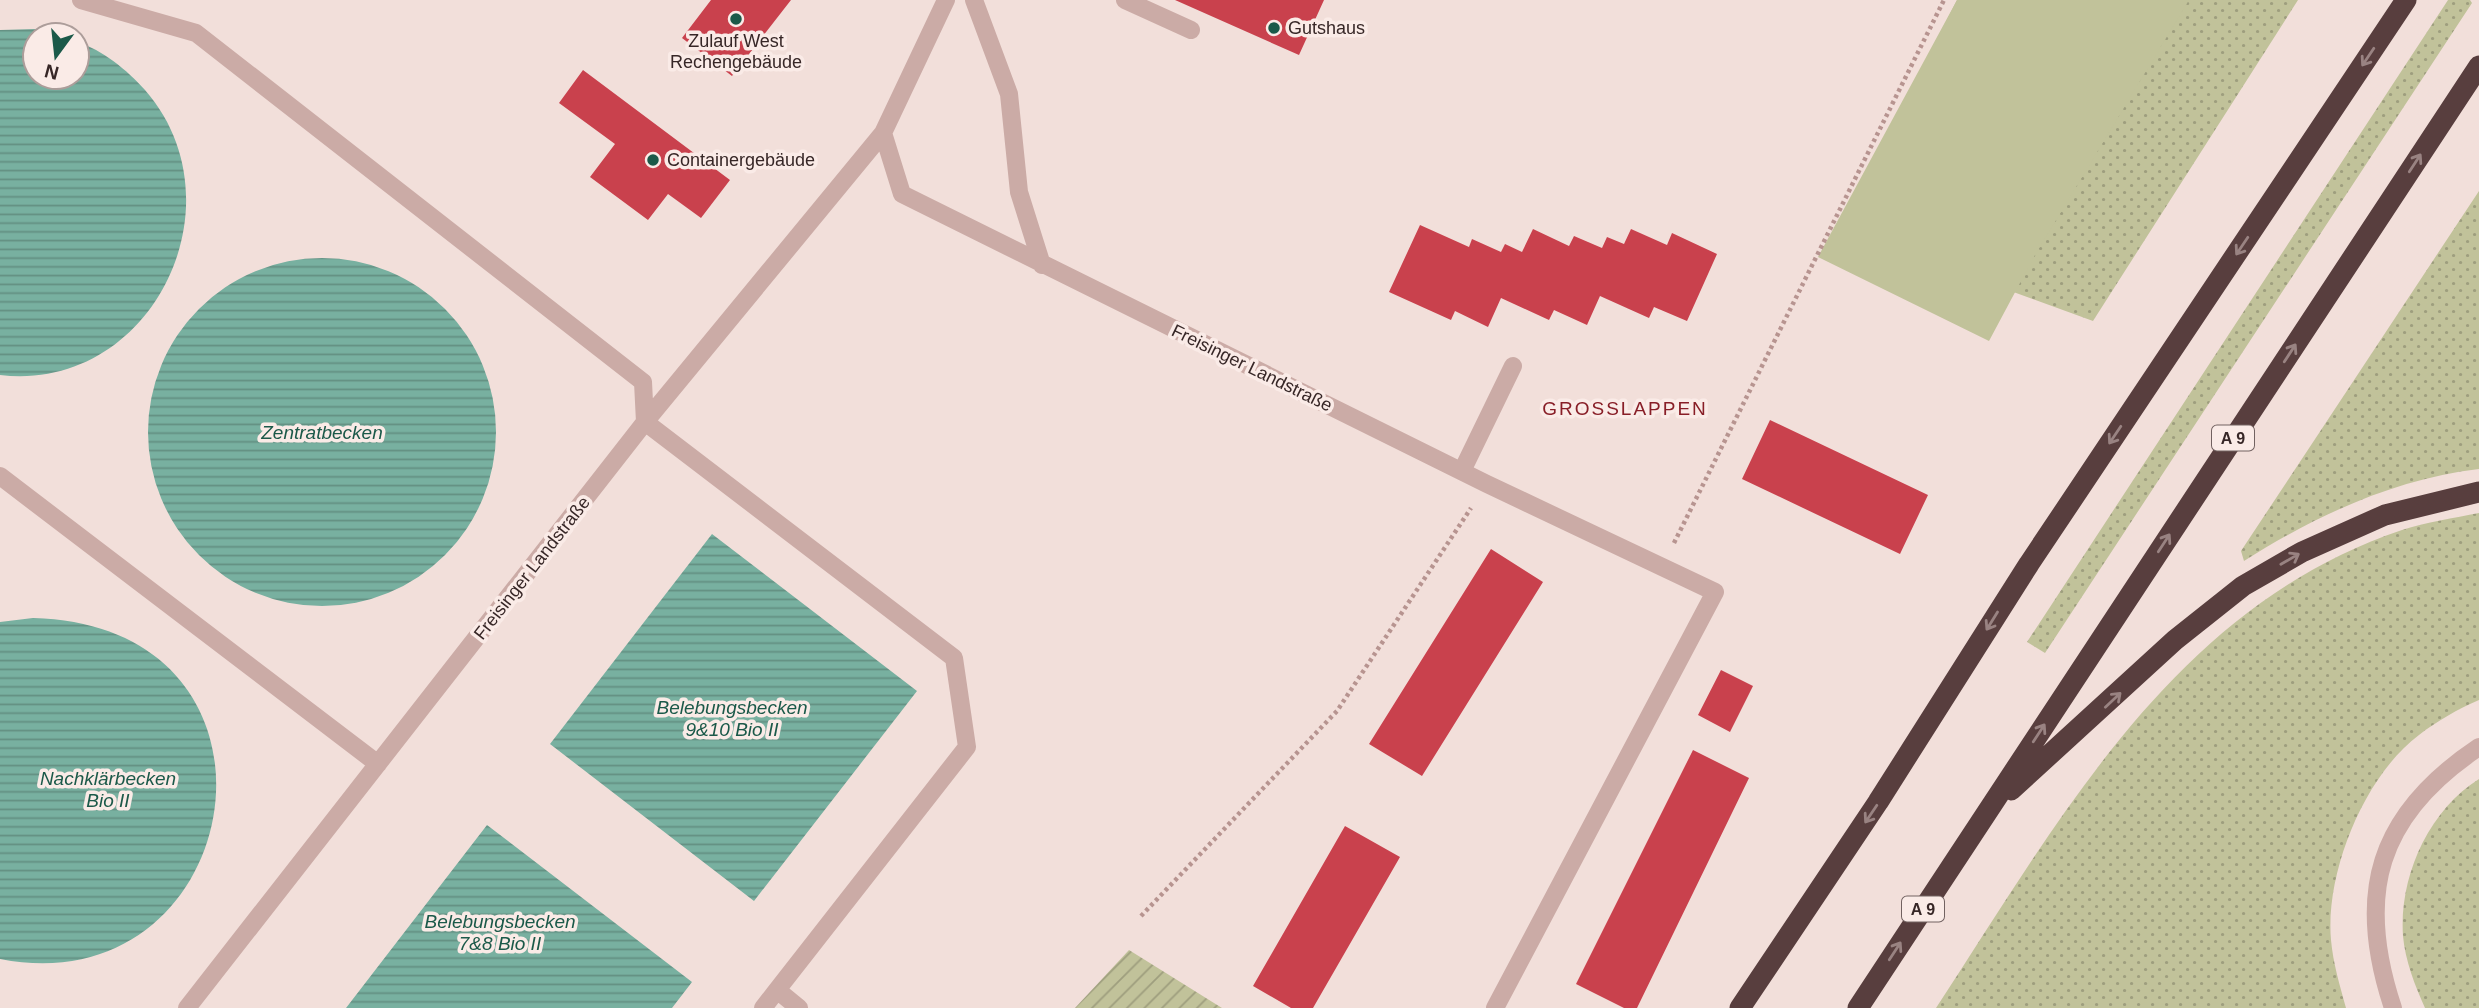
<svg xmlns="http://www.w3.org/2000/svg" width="2479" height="1008" font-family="Helvetica,sans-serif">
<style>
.grass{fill:url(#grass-dots)}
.park{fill:#c1c29a}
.garden{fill:url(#garden-furrows)}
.water{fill:url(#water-rules)}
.building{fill:#c9414d}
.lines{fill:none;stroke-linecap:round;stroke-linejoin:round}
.path{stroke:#b79490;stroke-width:4.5;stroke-dasharray:3.5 3.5;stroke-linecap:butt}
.lane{stroke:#cbaba6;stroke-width:18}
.street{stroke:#cbaba6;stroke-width:18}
.highway{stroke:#583e3e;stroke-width:21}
.oneway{stroke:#998382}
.poi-dot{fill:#1b5949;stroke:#faebe7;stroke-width:2.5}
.labels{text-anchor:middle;stroke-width:7;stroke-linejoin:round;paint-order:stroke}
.shield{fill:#faebe7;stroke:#726261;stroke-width:2}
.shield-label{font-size:16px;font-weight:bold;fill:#372727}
.poi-label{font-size:18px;fill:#372727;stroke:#faebe7;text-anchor:start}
.street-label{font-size:18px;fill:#372727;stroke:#faebe7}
.neighbourhood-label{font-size:19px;letter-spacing:2px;fill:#881e27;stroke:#faebe7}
.water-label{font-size:19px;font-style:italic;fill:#1b5949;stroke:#faebe7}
</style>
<defs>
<pattern id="grass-dots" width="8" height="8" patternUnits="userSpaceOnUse" patternTransform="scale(1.75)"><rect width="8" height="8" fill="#c1c29a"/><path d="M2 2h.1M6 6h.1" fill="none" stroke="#9e9e7e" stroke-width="1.8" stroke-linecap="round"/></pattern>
<pattern id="garden-furrows" width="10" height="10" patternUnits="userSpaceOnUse" patternTransform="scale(1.75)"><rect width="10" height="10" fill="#c1c29a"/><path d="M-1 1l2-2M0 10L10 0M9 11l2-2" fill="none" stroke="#9e9e7e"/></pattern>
<pattern id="water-rules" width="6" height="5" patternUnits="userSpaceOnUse" patternTransform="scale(1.75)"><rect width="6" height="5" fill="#78b0a0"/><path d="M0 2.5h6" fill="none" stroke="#638f82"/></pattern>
</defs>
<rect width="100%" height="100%" fill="#f2dfda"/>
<path class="grass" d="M1957,0H2298L2093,321L1840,229Z
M2448,0H2470L2472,3L2045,653L2027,642Z
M2479,191V469C2394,479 2315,516 2244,561L2241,551Z
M2479,513V700C2458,709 2437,721 2419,735C2364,776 2325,873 2331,940C2333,963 2340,986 2346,1008H1936C2060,819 2174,607 2402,530C2426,522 2454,518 2479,513Z
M2479,779V1008H2425C2415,986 2405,960 2403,936C2399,877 2428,811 2479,779Z"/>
<path class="park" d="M1957,0H2189L2035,255L1989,341L1818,257Z"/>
<path class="garden" d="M1129,950L1222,1008H1075Z"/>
<path class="water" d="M37,29L55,35H35V77H77V42C103,50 127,70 145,90C244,203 152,393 0,375V30Z
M148 432a174 174 0 1 1 348 0a174 174 0 1 1-348 0Z
M712,534L917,691L754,901L550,744Z
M33,618C313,625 248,1008 0,959V622Z
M487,825L692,982L672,1008H346Z"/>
<path class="building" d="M711,0H791L732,76L682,38Z
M1175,0H1324L1299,55Z
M583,70L730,180L701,218L668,194L648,220L590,177L615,144L559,103Z
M1420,225L1469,247L1472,239L1501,252L1505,244L1522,252L1533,229L1569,246L1574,236L1602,248L1607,237L1624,244L1631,229L1667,245L1672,233L1717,254L1687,321L1654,307L1649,318L1600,296L1587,325L1554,310L1549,320L1501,298L1488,327L1455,311L1451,320L1389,292Z
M1770,420L1928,495L1900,554L1742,479Z
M1491,549L1543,582L1422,776L1369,744Z
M1721,670L1753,686L1730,732L1698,715Z
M1693,750L1749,778L1637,1008H1624L1576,984Z
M1345,826L1400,857L1313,1008H1291L1253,986Z"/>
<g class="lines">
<path class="path" d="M1674,543L1944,0
M1141,916L1337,711L1471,508"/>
<path class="lane" d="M81,0L196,33L643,382L645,422L954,658L967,747L777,990
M974,0L1009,94L1019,192L1042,265
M1125,0L1191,30
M883,133L902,194L1487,484L1715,592L1495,1008
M1462,471L1513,366
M0,476L378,764
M187,1008L645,422L883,133L946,0
M763,1008L777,990L799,1008"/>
<path class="street" d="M2393,1008C2355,894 2377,815 2479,747"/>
<path class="highway" d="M2011,790L2175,640L2243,586L2302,552L2385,515L2479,492
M1740,1008L1878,802L2029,564L2406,0
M1858,1008L2479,66"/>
</g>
<defs><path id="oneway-shaft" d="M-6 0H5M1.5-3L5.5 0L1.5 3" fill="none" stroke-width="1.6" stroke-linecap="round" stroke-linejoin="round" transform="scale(1.75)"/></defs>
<g class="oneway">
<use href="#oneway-shaft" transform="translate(2368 57) rotate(124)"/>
<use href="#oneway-shaft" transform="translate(2415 163) rotate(-57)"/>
<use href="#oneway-shaft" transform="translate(2242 246) rotate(124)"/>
<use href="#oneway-shaft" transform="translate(2290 353) rotate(-57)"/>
<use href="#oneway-shaft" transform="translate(2115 435) rotate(124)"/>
<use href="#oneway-shaft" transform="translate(2164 543) rotate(-57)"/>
<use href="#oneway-shaft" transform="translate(2290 559) rotate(-30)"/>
<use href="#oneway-shaft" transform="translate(1992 621) rotate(122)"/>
<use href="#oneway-shaft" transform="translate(2113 700) rotate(-43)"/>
<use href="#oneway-shaft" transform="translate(2039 733) rotate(-57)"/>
<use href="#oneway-shaft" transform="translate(1871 814) rotate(124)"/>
<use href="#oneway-shaft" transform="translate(1895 951) rotate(-57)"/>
</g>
<g class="poi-dot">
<circle cx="736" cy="19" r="7"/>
<circle cx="1274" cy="28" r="7"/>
<circle cx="653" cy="160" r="7"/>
</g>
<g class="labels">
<g class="shield">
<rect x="2212" y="425.5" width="42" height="25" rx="5"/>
<rect x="1902" y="896.5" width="42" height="25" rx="5"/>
</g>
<g class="shield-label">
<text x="2233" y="444">A 9</text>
<text x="1923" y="915">A 9</text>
</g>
<g class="poi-label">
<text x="1288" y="34">Gutshaus</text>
<text x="736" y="47" text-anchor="middle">Zulauf West<tspan x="736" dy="21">Rechengebäude</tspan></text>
<text x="667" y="166">Containergebäude</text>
</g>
<g class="street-label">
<text transform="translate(1252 368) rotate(26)" y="6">Freisinger Landstraße</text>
<text transform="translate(532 568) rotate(-52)" y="6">Freisinger Landstraße</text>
</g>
<g class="neighbourhood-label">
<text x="1625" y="415">GROSSLAPPEN</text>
</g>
<g class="water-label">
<text x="322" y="439">Zentratbecken</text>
<text x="732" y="714">Belebungsbecken<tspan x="732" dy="22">9&amp;10 Bio II</tspan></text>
<text x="108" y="785">Nachklärbecken<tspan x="108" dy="22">Bio II</tspan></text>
<text x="500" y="928">Belebungsbecken<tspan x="500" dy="22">7&amp;8 Bio II</tspan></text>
</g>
</g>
<g transform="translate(56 56) rotate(195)"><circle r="33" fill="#faebe7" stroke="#ac9d9a" stroke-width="2"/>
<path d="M0-5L12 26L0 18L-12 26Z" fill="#1b5949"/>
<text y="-10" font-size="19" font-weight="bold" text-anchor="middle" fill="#372727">N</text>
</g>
</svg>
